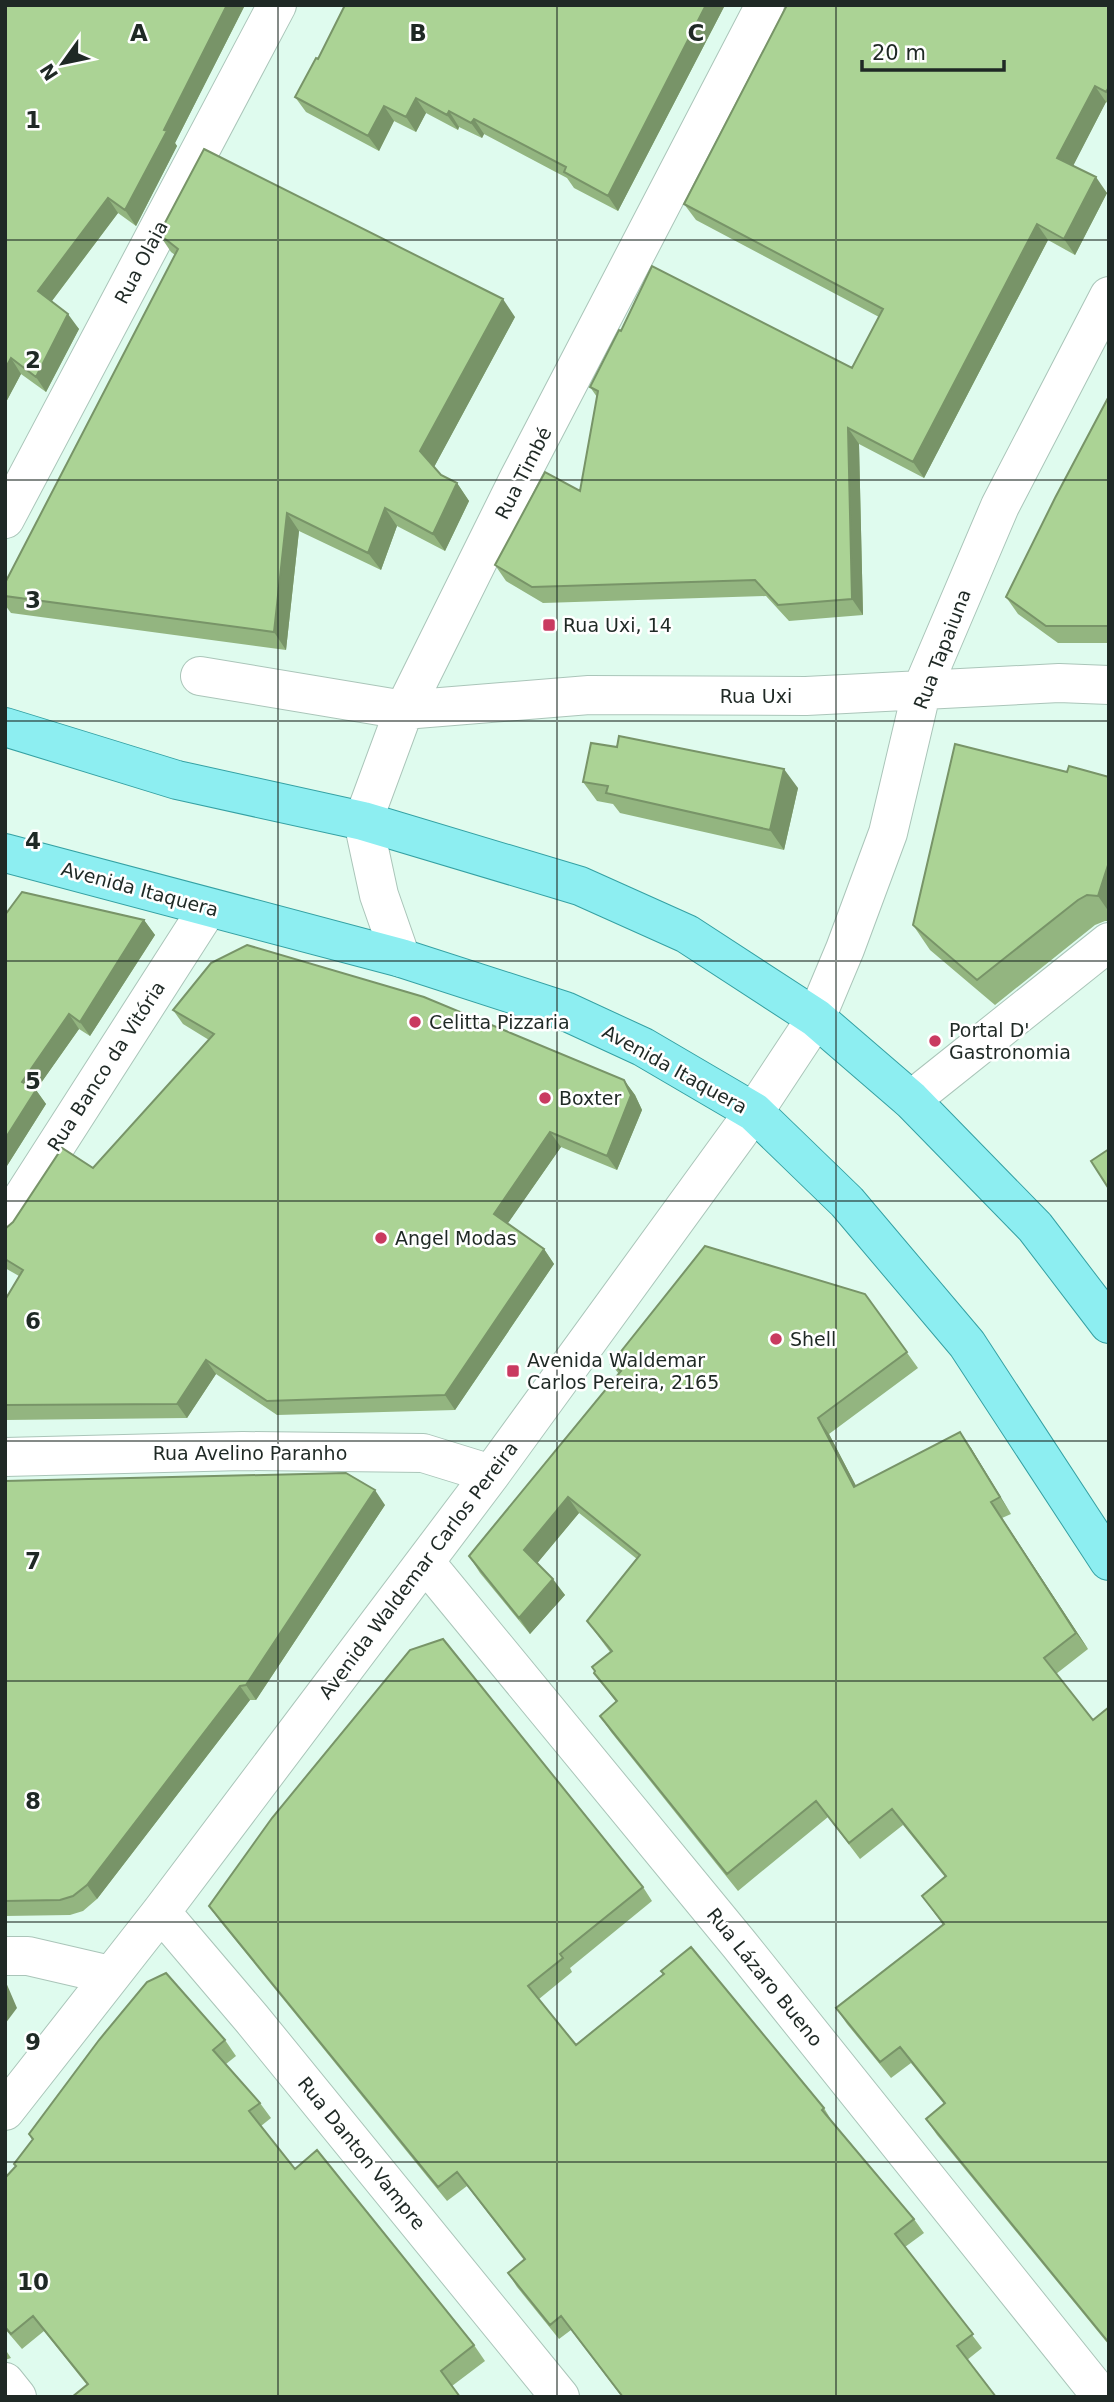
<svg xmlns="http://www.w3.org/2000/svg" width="1114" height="2402" font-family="'DejaVu Sans',sans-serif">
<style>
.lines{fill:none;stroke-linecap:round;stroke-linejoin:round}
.minor-casing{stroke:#aac5b9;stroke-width:40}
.major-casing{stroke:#35a1a3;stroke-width:40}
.minor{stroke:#fff;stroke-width:38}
.major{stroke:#8deef1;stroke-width:38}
.wall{fill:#93b580}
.shaded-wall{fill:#789468}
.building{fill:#abd395;stroke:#789468;stroke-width:2}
.grid{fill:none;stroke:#1f2925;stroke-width:2;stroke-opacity:0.55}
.poi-dot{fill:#c93a60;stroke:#fff;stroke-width:2.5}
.labels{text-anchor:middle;stroke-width:5;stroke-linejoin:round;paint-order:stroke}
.street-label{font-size:19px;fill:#1f2925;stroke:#fff}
.poi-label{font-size:19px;fill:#1f2925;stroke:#fff;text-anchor:start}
.grid-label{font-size:23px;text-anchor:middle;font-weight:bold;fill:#1f2925;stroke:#fff;stroke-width:5;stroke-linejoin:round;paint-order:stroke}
</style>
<rect width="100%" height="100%" fill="#dffbee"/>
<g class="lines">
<g class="minor-casing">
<path id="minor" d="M5,519L277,5
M200,676L404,710L589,695L806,696L1059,683L1109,685
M401,958L379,895L363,821L404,710L519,478L765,5
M911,1100L1109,942
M5,1225L208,908
M5,1457L243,1451L423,1453L491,1474
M425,1562L739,1944L1102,2397
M161,1912L252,2019L560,2397
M5,1956H28L110,1975
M5,2111L161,1912L491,1474L754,1112L816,1018L845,949L888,833L922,689L1000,506L1109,296
M5,2382L17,2397"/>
</g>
<g class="major-casing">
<path id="major" d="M5,727L177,780L363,821L580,886L687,934L816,1018L911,1100L1035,1227L1109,1324
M5,853L401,958L565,1011L643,1047L754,1112L847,1202L967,1344L1109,1561"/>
</g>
<use href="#minor" class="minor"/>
<use href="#major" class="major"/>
</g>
<path class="wall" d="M5,5H245L175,143L177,146L136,226L118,213L52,301L79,329L46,392L21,374L5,404Z
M345,5H725L618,211L574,188L567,178L484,134L482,138L459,127L458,130L426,113L416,132L394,121L379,151L306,112L295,97L318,59Z
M1109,5V104L1106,102L1073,165L1107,193L1075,255L1048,240L924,478L859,444L863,615L789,621L766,596L543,603L506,581L495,565L580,491L597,397L590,387L621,331L852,368L879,317L696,220L684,204Z
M159,234L515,317L434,467L441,475L457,483L469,501L445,551L397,526L381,570L299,531L286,650L11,613L5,605V583L175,255L171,252Z
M1109,396V643H1058L1018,614L1006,597Z
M617,747L798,788L784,850L620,813L613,804L597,801L583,782Z
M1067,772L1109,777V921H1105L1095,925L995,1005L930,950L913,925Z
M5,915L144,920L155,935L90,1036L79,1029L36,1090L46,1104L5,1169Z
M173,1010L624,1080L635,1095L642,1110L617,1170L561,1147L507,1224L544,1249L554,1264L455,1410L277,1415L216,1374L187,1418L5,1420V1300L19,1276L5,1268V1229L93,1168L209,1040L183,1024Z
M865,1294L918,1368L829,1434L856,1486L971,1448L1011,1514L1002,1518L1088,1649L1056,1674L1093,1720L1109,1707V2345L937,2135L926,2119L944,2104L911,2063L891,2078L847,2024L836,2008L943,1925L922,1896L945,1877L903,1825L860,1859L828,1817L738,1891L611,1732L600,1716L616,1702L594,1673L595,1671L592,1667L610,1652L587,1621L637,1559L579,1513L537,1563L565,1595L530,1634L480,1573L469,1556L619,1374L611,1364Z
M5,1481L385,1505L256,1700H250L97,1899L83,1911L70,1915L5,1916Z
M643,1887L652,1901L570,1968L572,1972L539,1999L576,2045L663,1974L661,1971L824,2108L833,2123L914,2219L924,2233L905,2247L982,2348L967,2360L996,2397H622L571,2330L559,2339L517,2287L508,2273L524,2260L467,2186L447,2201L219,1920L209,1906Z
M225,2040L236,2056L226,2064L260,2103L271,2118L261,2126L295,2169L474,2345L485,2361L452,2386L87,2385L44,2331L22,2349L5,2329V2178L16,2166L32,2140L29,2134Z
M5,2349L11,2358L5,2360Z"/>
<path class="shaded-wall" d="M227,5H245L175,143L177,146L136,226L125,210L164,130Z
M706,5H725L618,211L608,196Z
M1095,86L1106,102L1069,174L1057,158Z
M416,98L426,113L416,132L406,117Z
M384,106L394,121L379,151L368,136Z
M449,111L459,127L458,130L447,115Z
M474,119L484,134L482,138L471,123Z
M1096,177L1107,193L1075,255L1064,239Z
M108,198L118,213L48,306L38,291Z
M1037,224L1048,240L924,478L913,462Z
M503,299L515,317L433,469L420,451Z
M68,314L79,329L46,392L36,377Z
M11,358L21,374L5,404V369Z
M848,428L859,444L863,615L852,599Z
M457,483L469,501L445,551L433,534Z
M385,508L397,526L381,570L368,553Z
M287,513L299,531L286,650L274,632Z
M784,769L798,788L784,850L770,830Z
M1109,862V912L1098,896Z
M144,920L155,935L90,1036L80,1022Z
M69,1014L79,1029L36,1090L46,1104L5,1169V1139L22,1082Z
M624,1080L635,1095L642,1110L617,1170L607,1156Z
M550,1132L561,1147L504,1229L494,1214Z
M544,1249L554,1264L455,1410L445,1395Z
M206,1360L216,1374L187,1418L177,1404Z
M818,1418L829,1434L865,1503L854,1487Z
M960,1432L971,1448L1011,1514L1000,1497Z
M375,1490L385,1505L256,1700L246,1685Z
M568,1497L579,1513L535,1566L524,1550Z
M991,1502L1002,1518L1088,1649L1076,1633Z
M553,1579L565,1595L530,1634L519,1618Z
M240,1686L250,1700L97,1899L87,1885Z
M5,1980L17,2008L5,2024Z"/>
<path class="building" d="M5,5H227L164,130L167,131L125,210L108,198L38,291L68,314L36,377L11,358L5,369Z
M345,5H706L608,196L564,172L566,167L474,119L471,123L449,111L447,115L416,98L406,117L384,106L368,136L295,97L316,58L318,59Z
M787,5H1109V87L1106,92L1095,86L1057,158L1096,177L1064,239L1037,224L913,462L848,428L852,599L778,605L755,580L532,587L495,565L545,472L580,491L598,391L590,387L619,330L621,331L652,266L852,368L883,309L684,204Z
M204,149L503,299L420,451L441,475L457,483L433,534L385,508L368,553L287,513L274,632L5,596V583L178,249L159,234Z
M1109,396V626H1046L1006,597L1055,498Z
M619,736L784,769L770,830L606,793L608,786L583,782L591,743L617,747Z
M955,744L1067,772L1069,766L1109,777V862L1098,896L1087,895L1078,900L977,980L913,925Z
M22,892L144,920L80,1022L69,1014L22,1082L36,1090L5,1139V915Z
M247,945L424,997L624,1080L631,1095L607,1156L550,1132L494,1214L544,1249L445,1395L267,1401L206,1360L177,1404L5,1405V1300L23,1270L5,1259V1229L13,1222L62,1148L93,1168L214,1034L173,1010L211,963Z
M1109,1149V1189L1091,1161Z
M705,1246L865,1294L907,1352L818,1418L854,1487L960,1432L1000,1497L991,1502L1076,1633L1044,1658L1093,1720L1109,1707V2343L926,2119L945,2103L900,2047L880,2062L836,2008L944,1924L922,1896L946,1876L892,1809L849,1843L816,1801L727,1874L600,1716L617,1701L594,1673L595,1671L592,1667L612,1651L587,1621L640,1555L568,1497L524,1550L553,1579L519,1618L469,1556L621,1371L611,1364Z
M346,1473L375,1490L246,1685L240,1686L87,1885L73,1896L60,1900L5,1901V1481Z
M443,1639L643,1887L560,1954L563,1958L528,1986L576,2045L664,1974L661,1971L691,1947L824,2108L822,2110L914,2219L895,2234L973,2334L957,2346L996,2397H623L561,2316L550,2325L508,2273L525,2259L457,2172L438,2187L209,1906L272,1818L410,1650Z
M166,1973L225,2040L213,2050L260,2103L249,2111L295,2169L317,2150L474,2345L441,2371L460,2397H72L88,2384L33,2316L11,2334L5,2327V2178L16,2166L14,2164L33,2139L29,2134L99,2040L147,1982Z"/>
<path class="grid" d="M278,5V2397M557,5V2397M836,5V2397M5,240H1109M5,480H1109M5,721H1109M5,961H1109M5,1201H1109M5,1441H1109M5,1681H1109M5,1922H1109M5,2162H1109"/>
<g class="poi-dot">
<rect x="542" y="618" width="14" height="14" rx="3.5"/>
<circle cx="415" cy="1022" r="7"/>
<circle cx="935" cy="1041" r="7"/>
<circle cx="545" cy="1098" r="7"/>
<circle cx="381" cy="1238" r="7"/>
<circle cx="776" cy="1339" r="7"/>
<rect x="506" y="1364" width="14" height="14" rx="3.5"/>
</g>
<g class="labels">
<g class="street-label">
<text transform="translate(141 262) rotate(-62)" y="7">Rua Olaia</text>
<text transform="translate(523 473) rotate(-63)" y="7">Rua Timbé</text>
<text transform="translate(942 649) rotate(-69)" y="7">Rua Tapaiuna</text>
<text x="756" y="703">Rua Uxi</text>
<text transform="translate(140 889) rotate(15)" y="7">Avenida Itaquera</text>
<text transform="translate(106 1066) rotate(-57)" y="7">Rua Banco da Vitória</text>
<text transform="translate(675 1069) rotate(29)" y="7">Avenida Itaquera</text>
<text x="250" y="1460">Rua Avelino Paranho</text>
<text transform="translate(418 1570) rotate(-53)" y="7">Avenida Waldemar Carlos Pereira</text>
<text transform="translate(765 1977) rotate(51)" y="7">Rua Lázaro Bueno</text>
<text transform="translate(362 2153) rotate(51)" y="7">Rua Danton Vampre</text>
</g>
<g class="poi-label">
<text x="563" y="632">Rua Uxi, 14</text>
<text x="429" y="1029">Celitta Pizzaria</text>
<text x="949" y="1037">Portal D'<tspan x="949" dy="22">Gastronomia</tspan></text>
<text x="559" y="1105">Boxter</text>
<text x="395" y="1245">Angel Modas</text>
<text x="790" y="1346">Shell</text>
<text x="527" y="1367">Avenida Waldemar<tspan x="527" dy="22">Carlos Pereira, 2165</tspan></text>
</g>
</g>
<g class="grid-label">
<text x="139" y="41">A</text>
<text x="418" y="41">B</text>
<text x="696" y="41">C</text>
<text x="33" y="128">1</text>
<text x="33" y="368">2</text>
<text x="33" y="608">3</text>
<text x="33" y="849">4</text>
<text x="33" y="1089">5</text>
<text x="33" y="1329">6</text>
<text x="33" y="1569">7</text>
<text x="33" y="1809">8</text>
<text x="33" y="2050">9</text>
<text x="33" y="2290">10</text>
</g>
<rect width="1114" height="2402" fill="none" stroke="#1f2925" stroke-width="14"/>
<g transform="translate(63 63) rotate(237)" stroke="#ffffff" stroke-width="5" paint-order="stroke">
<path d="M0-5L12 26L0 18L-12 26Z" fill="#1f2925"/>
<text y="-10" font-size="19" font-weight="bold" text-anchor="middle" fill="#1f2925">N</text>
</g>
<path d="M862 60v10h142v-10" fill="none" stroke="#1f2925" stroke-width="3.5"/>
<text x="872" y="60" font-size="21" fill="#1f2925" stroke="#ffffff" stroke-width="5" paint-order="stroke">20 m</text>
</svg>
